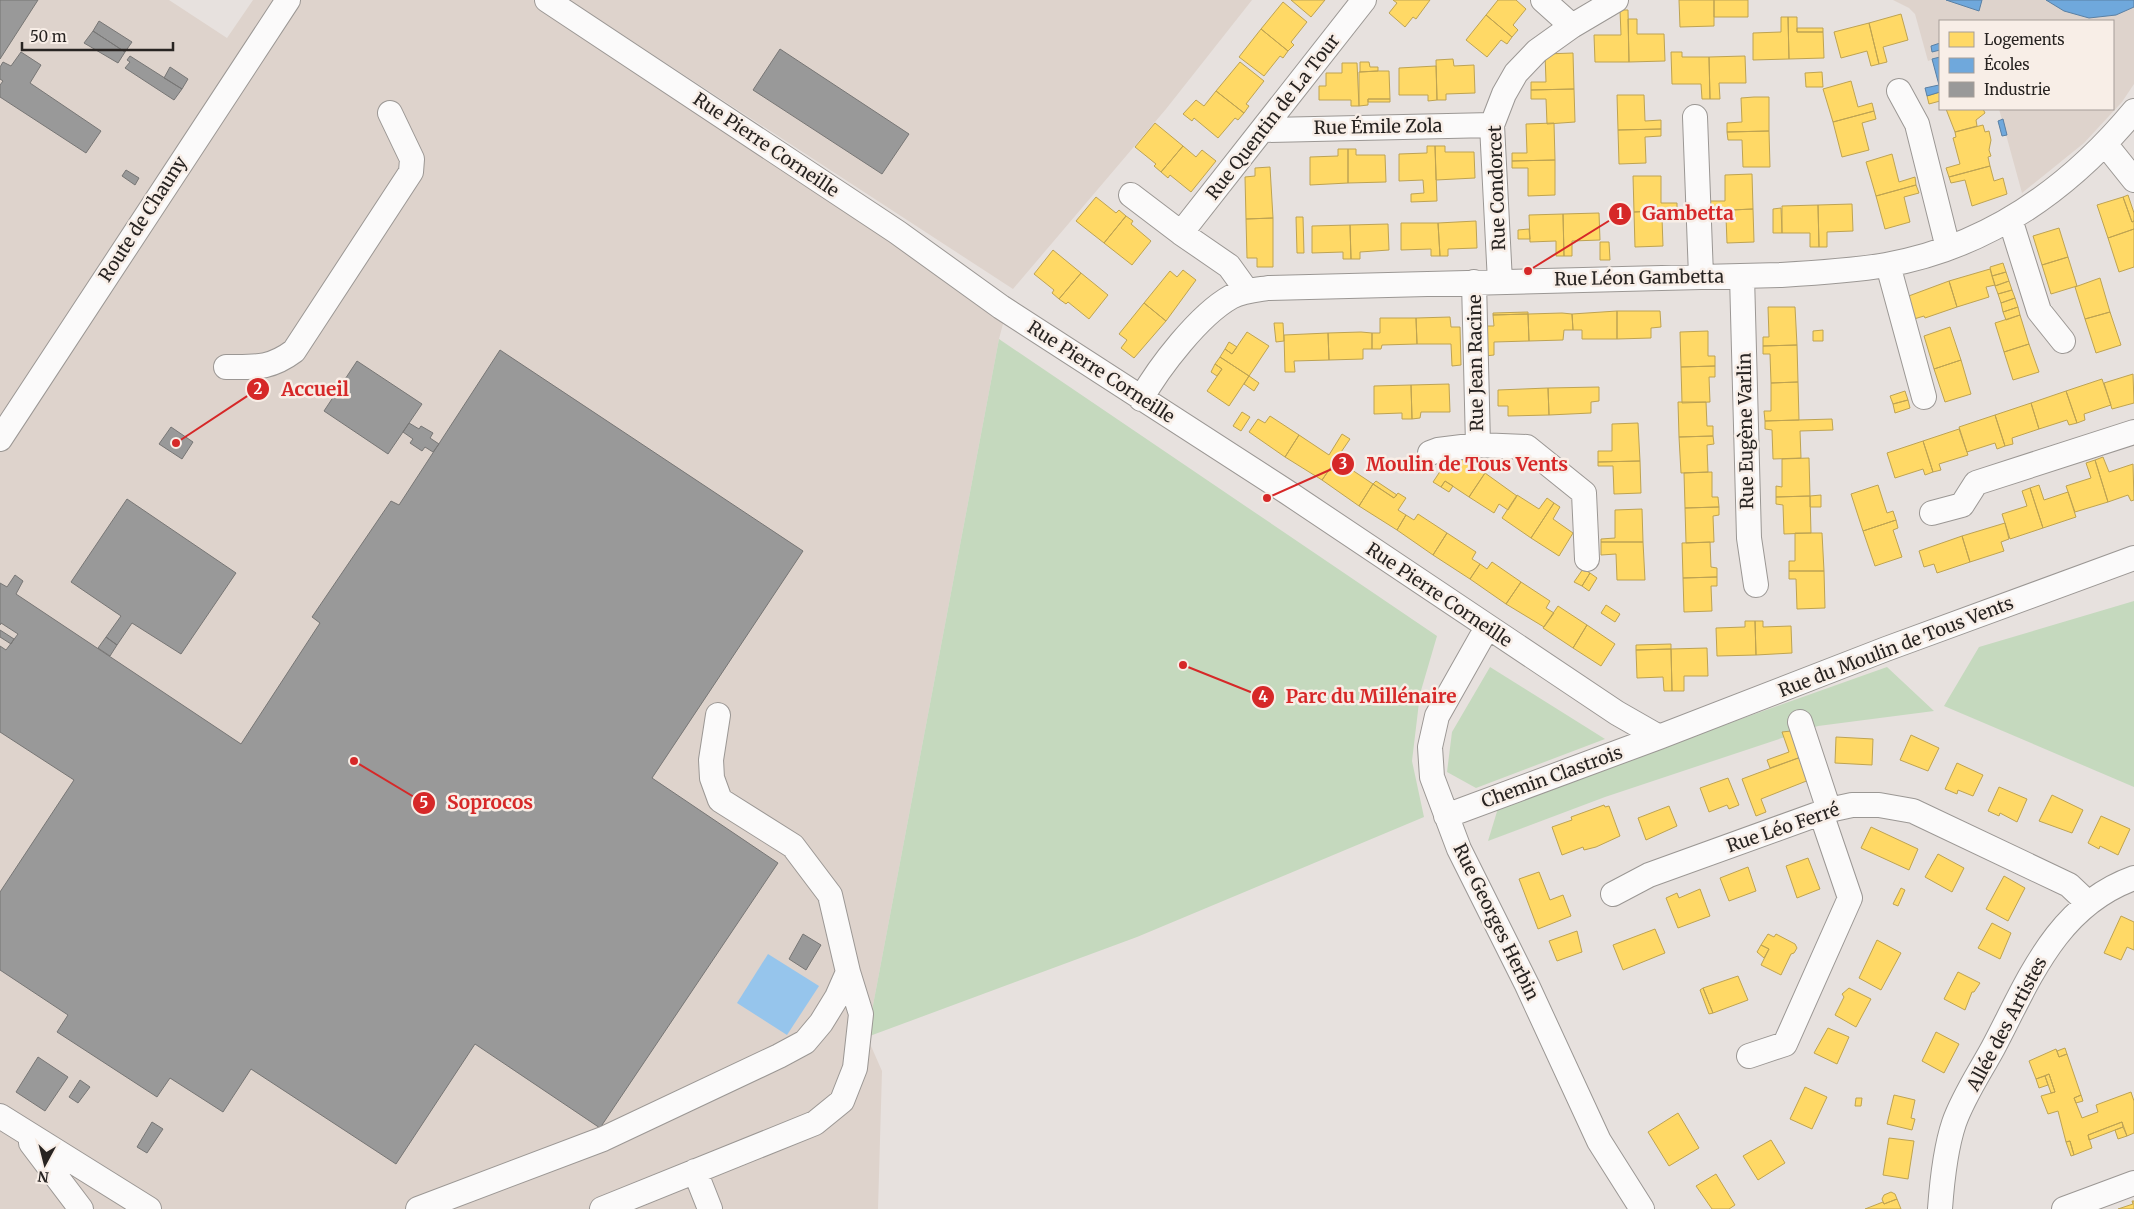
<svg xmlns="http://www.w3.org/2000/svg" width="2134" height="1209" font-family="Merriweather,serif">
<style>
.built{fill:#ded3cc}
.green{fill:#c5d9be}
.water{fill:#96c5ec}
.homes{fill:#ffd966;stroke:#bea352}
.schools{fill:#6fa8dc;stroke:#5a80a4}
.industry{fill:#999;stroke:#777675}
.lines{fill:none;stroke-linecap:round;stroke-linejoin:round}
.minor-casing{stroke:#9b9794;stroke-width:26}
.minor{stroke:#fbfafa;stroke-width:24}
.labels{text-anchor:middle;stroke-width:5;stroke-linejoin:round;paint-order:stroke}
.street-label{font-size:18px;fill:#282422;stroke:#f8eee7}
.leader{fill:none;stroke:#d62828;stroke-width:2}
.callout-dot{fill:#d62828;stroke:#f8eee7;stroke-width:2}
.mark-label{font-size:15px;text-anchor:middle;font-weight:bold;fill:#fff}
.callout-label{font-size:19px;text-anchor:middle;font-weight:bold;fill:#d62828;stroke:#f8eee7;stroke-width:5;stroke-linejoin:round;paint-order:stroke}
</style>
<rect width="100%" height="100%" fill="#e7e1de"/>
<path class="built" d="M0,0H169L227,38L253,0H533L1005,316L999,339L867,1037L882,1071L878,1209H0Z
M569,0H1252L1166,109L1013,289Z
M1893,0H2134V84L2122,102L2084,143L2022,193L1999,109H2113V21H1940V57L1928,61L1915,14L1909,8Z"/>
<path class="green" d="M999,339L1437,636L1420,694L1412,761L1424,817L1137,937L867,1037Z
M2134,601V787L1944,706L1979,647Z
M1490,667L1605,739L1476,788L1447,772L1452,732Z
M1887,667L1934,711L1818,726L1605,797L1488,841L1499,805Z"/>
<path class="water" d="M768,954L819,986L787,1035L737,1003Z"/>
<path class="homes" d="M1291,0H1325L1311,17Z
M1393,0H1430L1416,19L1413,17L1405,27L1389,13L1397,3Z
M1498,0H1516L1526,9L1513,25L1518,30L1512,37L1486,15Z
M1679,0H1714V26L1680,27Z
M1714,0H1748V17H1714Z
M1283,2L1307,22L1291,42L1294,45L1288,51L1261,29Z
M1620,10H1628L1629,62H1595L1594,35H1621Z
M1901,14L1908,40L1883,47L1887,62L1879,64L1869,23Z
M1486,15L1512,37L1507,44L1501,40L1487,57L1466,40Z
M1781,17H1788L1789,59L1753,60V33L1781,32Z
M1788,17H1797V32H1823L1824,58L1789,59Z
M1628,19H1637V34H1664L1665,61L1629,62Z
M1869,23L1879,64L1871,66L1867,51L1841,58L1834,32Z
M1797,28H1823V32H1797Z
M1261,29L1288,51L1283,58L1280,56L1264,76L1239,57Z
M1671,52H1682V57H1709L1710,99H1702L1701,84H1672Z
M1573,53L1574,89L1531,90V82H1546L1545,54Z
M1745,56L1746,83H1719L1720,99H1710L1709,57Z
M1453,59L1454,66L1474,65L1475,93L1446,94V100H1437L1436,60Z
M1240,62L1264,81L1246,104L1249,106L1244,113L1216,91Z
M1360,62H1369L1370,67H1378V71L1360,72Z
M1342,63H1357L1359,106H1351V100H1319V86H1326V73H1342Z
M1436,66L1437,100L1428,101V95H1399V68Z
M1378,71H1389L1390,99H1368V105L1359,106V72Z
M1822,72L1823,87H1806L1805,73Z
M1851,81L1858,107L1872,103L1874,111L1833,122L1823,89Z
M1574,89L1575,122L1547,124L1546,99H1531V90Z
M1216,91L1244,113L1238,120L1235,118L1218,138L1194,118L1192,121L1183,114L1196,100L1204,106Z
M1940,92V101L1929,104L1927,96Z
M1617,95H1644L1645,121L1661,120V129L1618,130Z
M1754,97H1769V131L1727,132V123L1742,122L1741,98Z
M1368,99H1390V102H1368Z
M1946,109H1983L1985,113L1976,120L1977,126L1955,132Z
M1874,111L1876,119L1862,123L1869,150L1842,157L1833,122Z
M1155,123L1183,146L1161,172L1154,166L1156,164L1135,147Z
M1554,123L1555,160L1512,161V153H1527L1526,124Z
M1983,125L1985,132L1989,131L1991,140L1989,150L1991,156L1988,157L1990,166L1949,177L1946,168L1960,164L1953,138L1956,137L1955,132Z
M1661,129V136L1645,137L1646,163L1619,164L1618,130Z
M1769,131L1770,167H1743L1742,140H1728L1727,132Z
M1183,146L1196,157L1202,150L1216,161L1191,192L1170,175L1168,178L1161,172Z
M1427,146H1435L1437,201L1411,202V194L1424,193L1423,180L1399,181V154L1427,153Z
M1435,146H1445V152H1474L1475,178L1436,180Z
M1338,149H1348V183L1310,185V157L1338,156Z
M1348,149H1356V155H1385L1386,182L1348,183Z
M1892,154L1899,182L1915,177L1916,185L1876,196L1866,162Z
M1555,160V195L1528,196V168H1512V161Z
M1990,166L1994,181L2003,178L2007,194L1972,206L1965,180L1951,183L1949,177Z
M1270,167L1273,218L1246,219L1245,177L1255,176V168Z
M1752,174L1753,209L1710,211V201H1725V175Z
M1633,176H1661V203H1677V210L1634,212Z
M1916,185L1919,193L1904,197L1910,222L1885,229L1876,196Z
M2128,195L2134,213V221L2132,222L2123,197Z
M1096,197L1116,213L1119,210L1126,216L1104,243L1076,221Z
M2123,197L2132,222L2134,221V229L2108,238L2097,205Z
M1852,204L1853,231L1827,232V247H1819L1818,205Z
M1818,205L1819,247H1810V233H1782V206Z
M1781,208L1782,233H1773V209Z
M1753,209L1754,242L1727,243L1726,217H1710V211Z
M1677,210V218H1662L1663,246L1635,247L1634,212Z
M1599,213L1600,240L1572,241V256H1564L1563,214Z
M1563,214L1564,256H1556V241L1530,242L1529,215Z
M1126,216L1133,221L1131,224L1151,241L1132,265L1104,243Z
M1296,217H1303L1304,253H1297Z
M1273,218V267H1257V258H1247L1246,219Z
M1476,221L1477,248L1448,249V256H1440L1438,223Z
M1401,223H1438L1440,256H1431V249L1401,250Z
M1388,224L1389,250L1360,252V259H1351L1350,225Z
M1350,225L1351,259H1343V252L1312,253V226Z
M2059,228L2068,257L2042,265L2033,236Z
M1529,229L1530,239H1518V230Z
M2134,229V267L2119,272L2108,238Z
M1600,242H1609L1610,260H1600Z
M1053,250L1081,273L1059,299L1052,293L1054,290L1034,274Z
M2068,257L2077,286L2051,294L2042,265Z
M2003,263L2006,272L1992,276L1990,267Z
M1990,269L1995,285L1986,287L1989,297L1957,307L1949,281Z
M1183,270L1196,280L1166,321L1144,303L1170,271L1177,277Z
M2006,272L2009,281L1995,286L1992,276Z
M1081,273L1108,295L1089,319L1068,302L1066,304L1059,299Z
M2100,278L2110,312L2085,319L2075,287Z
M1949,281L1957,307L1925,318L1924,316L1914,319L1906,297Z
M2009,281L2012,290L1998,294L1995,286Z
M2012,290L2015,298L2001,303L1998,294Z
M2015,298L2018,307L2003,312L2001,303Z
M1144,303L1166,321L1134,358L1121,348L1127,340L1119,334Z
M1768,307H1795L1797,345L1763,346V337H1769Z
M2018,307L2020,315L2006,320L2003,312Z
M1617,311V339H1582V330H1573L1572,314Z
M1617,311H1660L1661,327L1651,328V338L1617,339Z
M1528,312V314L1493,315V313Z
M2110,312L2121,345L2096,353L2085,319Z
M1562,313L1572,314L1573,330H1564L1563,340L1529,341L1528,314Z
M1528,314L1529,341L1494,342V355L1485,356L1484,326H1494L1493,315Z
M2020,315L2029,344L2004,352L1995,323Z
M1450,317L1451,327H1460L1461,365L1452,366L1451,344H1417L1416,318Z
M1380,318H1416L1417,344L1382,345L1381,349H1372V333H1380Z
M1274,323H1283L1284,341L1276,342Z
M1950,327L1961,360L1934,369L1924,336Z
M1823,330V341H1813V331Z
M1708,331V356H1715V366L1681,367L1680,332Z
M1247,332L1269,346L1249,376L1220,357L1225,349L1232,354Z
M1361,332L1372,333V349H1363V359L1329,360L1328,333Z
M1328,333L1329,360L1294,361L1295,372H1285L1284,335Z
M1229,342L1237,347L1232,354L1225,349Z
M2029,344L2039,372L2013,380L2004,352Z
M1797,345L1798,382L1771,383L1770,354H1763V346Z
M1220,357L1249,376L1229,406L1207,391L1222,369L1215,364Z
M1961,360L1971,394L1945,402L1934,369Z
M1215,364L1222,369L1217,376L1211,372Z
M1715,366V377H1709L1710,402L1682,403L1681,367Z
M2133,374L2134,403L2112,409L2104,383Z
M1249,376L1259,383L1254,391L1244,384Z
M2102,379L2111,405L2084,414L2085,420L2077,423L2066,391Z
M1798,382L1799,420L1765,421L1764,411H1771V383Z
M1449,384L1450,412H1421L1420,418L1412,419L1411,385Z
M1411,385L1412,419H1402V413L1374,414V386Z
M1599,387V401L1591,402V413L1549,415L1548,388Z
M1548,388L1549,415L1508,416V406H1498V390Z
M1905,391L1908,400L1893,404L1890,396Z
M2066,391L2077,423L2069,425L2067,420L2039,429L2031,403Z
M1908,400L1910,408L1895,413L1893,404Z
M1678,402H1706L1707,426H1713V436L1679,437Z
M2031,403L2039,429L2012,438L2013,444L2005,446L1995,415Z
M1242,412L1250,417L1241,431L1233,426Z
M1995,415L2005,446L1997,449L1995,443L1967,452L1959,427Z
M1270,416L1299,435L1285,457L1249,432L1258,419L1265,423Z
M1832,419L1833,430L1800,431L1801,458L1773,459L1772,430L1765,429V421Z
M1638,423L1640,461L1598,462V451H1612V424Z
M1959,429L1968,455L1939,464L1941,470L1933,472L1923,441Z
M1342,434L1350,439L1322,480L1285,457L1299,435L1329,455Z
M1713,436L1714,444L1707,445L1708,472L1681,473L1679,437Z
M1923,441L1933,472L1925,475L1923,469L1895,478L1887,453Z
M1459,457L1485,473L1469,497L1445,481L1441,487L1433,482L1447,461L1453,465Z
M2103,457L2109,472L2133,464L2134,500L2131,501L2128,495L2108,502L2095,460Z
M1809,458L1810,496L1776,497V486L1782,487V459Z
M2095,460L2108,502L2075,512L2066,486L2091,478L2086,463Z
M1640,461L1641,493L1614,494L1613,466H1598V462Z
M1343,464L1373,484L1359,506L1322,480L1332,466L1339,471Z
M1712,472V497H1718L1719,507L1685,508L1684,473Z
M1485,473L1517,496L1508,510L1499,504L1494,513L1469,497Z
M1376,481L1397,495L1394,498L1373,484Z
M1445,481L1453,486L1449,492L1441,487Z
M1373,484L1394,498L1398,493L1406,498L1398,510L1406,515L1397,530L1359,506Z
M1878,485L1887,513L1893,511L1896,520L1863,531L1851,494Z
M2039,485L2044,500L2068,492L2076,517L2043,528L2030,488Z
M2030,488L2043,528L2010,539L2002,514L2027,506L2022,491Z
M1517,495L1539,509L1547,498L1554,503L1531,538L1502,518Z
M1821,495V507H1810V496Z
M1810,496L1811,533L1784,534L1783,505L1776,504V497Z
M1554,503L1560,507L1553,519L1573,533L1559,556L1531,538Z
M1719,507V515L1713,516L1714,542L1686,543L1685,508Z
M1642,509L1643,542H1601V539L1615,538V510Z
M1418,514L1447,533L1433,555L1397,530L1406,515L1414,520Z
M1896,520L1898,528L1893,530L1902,557L1875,566L1863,531Z
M2005,523L2009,539L2001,542L2004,551L1970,562L1962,536Z
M1447,533L1476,552L1472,559L1480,564L1470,579L1433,555Z
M1795,533H1822L1824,571H1789V561H1795Z
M1962,536L1970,562L1937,573L1934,564L1924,567L1919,551Z
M1601,542H1643L1645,580H1617L1616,554L1601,555Z
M1710,542L1711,567L1717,568V577L1683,578L1682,543Z
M1492,562L1521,582L1506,604L1470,579L1480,564L1487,569Z
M1583,569L1590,573L1582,586L1574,582Z
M1789,571H1824L1825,608L1797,609L1796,579H1789Z
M1590,573L1597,578L1589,591L1582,586Z
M1717,577V586H1711L1712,611L1684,612L1683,578Z
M1521,582L1550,601L1546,608L1554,613L1544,627L1506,604Z
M1606,605L1620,614L1615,622L1601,613Z
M1558,606L1587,625L1573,648L1543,628Z
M1745,621H1755L1756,655L1717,656L1716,628L1745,627Z
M1755,621H1763V627L1791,626L1792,653L1756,655Z
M1587,625L1615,644L1601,666L1573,648Z
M1671,644V649L1636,650V645Z
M1707,648L1708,676H1684V691H1672L1671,649Z
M1671,649L1672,691H1664L1663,677L1637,678L1636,650Z
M1791,731L1801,757L1770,768L1767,760L1789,752L1782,732Z
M1911,735L1939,748L1928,771L1900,760Z
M1836,737L1873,739L1872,765L1835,763Z
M1801,757L1809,780L1761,799L1766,812L1756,816L1742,779Z
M1957,763L1983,775L1973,796L1958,790L1957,794L1945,789Z
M1728,778L1739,805L1729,809L1727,805L1709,812L1700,788Z
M1999,787L2027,799L2017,822L2000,813L1999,816L1988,811Z
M2052,795L2083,810L2072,833L2039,821Z
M1604,805L1605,807L1609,806L1620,836L1596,847L1584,850L1583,847L1562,855L1552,827L1572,820L1571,817Z
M1669,806L1677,826L1646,840L1638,818Z
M2101,816L2130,829L2118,855L2100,846L2099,849L2088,843Z
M1871,827L1918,849L1909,870L1861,848Z
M1938,854L1964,868L1952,892L1925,877Z
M1808,858L1820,889L1797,898L1786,866Z
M1748,867L1756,891L1729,901L1720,878Z
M1539,872L1550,900L1563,895L1571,916L1538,929L1519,879Z
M2004,876L2025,888L2008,921L1986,909Z
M1901,888L1905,890L1898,906L1893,904Z
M1700,889L1710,916L1678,928L1666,898L1677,893L1679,898Z
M2121,916L2134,922V950L2127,947L2121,960L2104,953Z
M1992,923L2011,933L2000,959L1978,948Z
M1655,929L1665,953L1623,970L1613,945Z
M1577,931L1582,952L1557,961L1549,941Z
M1768,934L1774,937L1776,934L1795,944L1797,948L1794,953L1791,954L1781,975L1761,965L1769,949L1761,945Z
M1877,940L1901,953L1881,990L1859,978Z
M1761,945L1769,949L1764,958L1757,952Z
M1958,972L1980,983L1974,992H1972L1965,1010L1944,999Z
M1738,976L1748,1000L1713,1013L1703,988Z
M1703,988L1713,1013L1709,1014L1700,990Z
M1849,988L1871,999L1856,1027L1835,1015L1844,997L1842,994Z
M1828,1028L1849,1037L1837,1064L1814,1053Z
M1936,1032L1959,1044L1944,1073L1922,1061Z
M2065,1048L2067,1054L2059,1057L2057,1051Z
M2056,1049L2059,1057L2067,1054L2081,1095L2074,1098L2082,1118L2098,1112L2096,1105L2131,1092L2134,1101V1133L2127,1136L2122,1122L2088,1135L2092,1148L2074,1155L2070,1141L2066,1142L2058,1111L2048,1114L2041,1096L2055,1092L2049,1074L2036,1079L2029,1061Z
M2049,1074L2055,1092L2051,1093L2045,1076Z
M2045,1076L2048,1085L2039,1088L2036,1079Z
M1805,1087L1827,1097L1812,1129L1790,1119Z
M1894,1095L1915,1100L1911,1118L1915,1119L1912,1130L1887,1124Z
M2081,1095L2083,1101L2076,1103L2074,1098Z
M1856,1098H1862L1861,1106H1855Z
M1678,1113L1699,1148L1669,1166L1648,1132Z
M2122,1122L2123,1127L2089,1140L2088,1135Z
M2123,1127L2127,1136L2118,1139L2115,1130Z
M1889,1138L1914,1141L1908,1179L1883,1175Z
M1771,1140L1785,1163L1758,1180L1743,1156Z
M2070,1141L2074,1155L2071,1156L2066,1142Z
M1716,1174L1735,1205L1729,1209H1712L1696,1186Z
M1891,1192L1895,1194L1897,1199L1884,1204L1882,1199L1884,1195Z
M1897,1199L1901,1209H1865L1883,1202L1884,1204Z
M2132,1201H2134V1209H2118L2133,1204Z"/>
<path class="schools" d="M1946,0H1982L1979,11Z
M2046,0H2134V7L2116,15L2089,18L2064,11Z
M1940,43V50L1932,52L1931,46Z
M1940,57V92L1927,96L1925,88L1939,85L1932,59Z
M2003,119L2007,135L2002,136L1998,121Z"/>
<path class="industry" d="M0,0H38L0,59Z
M99,21L132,42L125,52L93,31Z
M93,31L125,52L118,63L84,43Z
M780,49L909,134L882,174L753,90Z
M21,52L41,65L30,83L101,131L86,153L0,97V85L3,81L0,79V67L3,62L11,66Z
M130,56L182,89L174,100L125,68L130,62L127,60Z
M170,67L188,79L182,89L164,78Z
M126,170L139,178L135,185L122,176Z
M500,350L803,551L652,778L778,863L600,1128L475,1044L396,1164L251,1069L223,1112L170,1078L157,1097L57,1032L68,1015L0,970V892L74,780L0,732V646L6,650L18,634L1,623L0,625V583L7,587L15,575L23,581L16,594L241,744L320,623L312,617L391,501L399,505Z
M357,361L422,404L388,454L324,411Z
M409,423L419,429L421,426L433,433L430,438L439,444L433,452L425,447L422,451L410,443L413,439L403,432Z
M171,427L193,442L182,459L159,444Z
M127,499L236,573L181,654L132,623L117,645L106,637L121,616L71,582Z
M0,630L14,639L11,644L0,637Z
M106,637L117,645L110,656L98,648Z
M803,934L821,945L806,970L789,959Z
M38,1057L68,1077L45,1111L16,1092Z
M80,1080L90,1087L78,1103L69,1097Z
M152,1122L163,1129L147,1153L137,1147Z"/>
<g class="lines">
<g class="minor-casing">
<path id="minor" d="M547,0L897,232L1001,307L1287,492L1617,713L1659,737
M1543,0L1572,26
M1899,91L1917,124L1948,248
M1695,117L1701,276
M1265,130L1492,125
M2106,145L2134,180
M1131,195L1181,233L1229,266L1247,291
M2010,219L2039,311L2063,341
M1181,233L1364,0
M1888,265L1924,397
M1742,276L1749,538L1756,585
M1474,282L1478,445L1527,447L1584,493L1587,559
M1500,282L1492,125L1504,94L1516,73L1537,51L1572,26L1616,0
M226,367C255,367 270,369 294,351L411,172L412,159L390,113
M1141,399C1159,367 1199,315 1231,297C1242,291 1255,290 1268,288L1780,275C1815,273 1851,271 1886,265C1987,247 2069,189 2134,111
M0,439L288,0
M1430,453L1438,450L1478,445
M1932,513L1962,505L1976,483L2134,432
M1489,629L1481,638L1437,716L1430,747L1432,777L1459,849L1527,985L1599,1141L1642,1209
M1800,722L1829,810
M1446,816L1659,737L1886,649L2134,558
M1613,894L1649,875L1829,810L1852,805H1879L1913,811L2069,885L2087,902
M1749,1056L1785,1044L1850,898L1821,813
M0,1116L149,1209
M31,1143L81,1209
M695,1171L710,1209
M418,1209L603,1139L779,1056L805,1042L821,1023L837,997L848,972L830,895L793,846L720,800L712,778L711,760L718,715
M602,1209L815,1123L842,1101L855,1068L861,1014L848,972
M1940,1209C1942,1181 1945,1150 1954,1123C1963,1097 1980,1072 1993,1048C2029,980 2056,906 2134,878
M2064,1209L2134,1183"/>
</g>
<use href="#minor" class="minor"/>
</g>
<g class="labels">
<g class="street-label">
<text transform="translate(1273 117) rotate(-52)" y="6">Rue Quentin de La Tour</text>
<text transform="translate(1378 127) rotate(-1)" y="6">Rue Émile Zola</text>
<text transform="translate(766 145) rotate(34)" y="6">Rue Pierre Corneille</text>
<text transform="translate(1497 188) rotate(-92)" y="6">Rue Condorcet</text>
<text transform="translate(143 219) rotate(-57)" y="6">Route de Chauny</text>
<text transform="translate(1639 278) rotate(-1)" y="6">Rue Léon Gambetta</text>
<text transform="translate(1476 363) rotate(-91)" y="6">Rue Jean Racine</text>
<text transform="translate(1101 372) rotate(33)" y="6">Rue Pierre Corneille</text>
<text transform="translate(1746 431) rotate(-91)" y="6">Rue Eugène Varlin</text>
<text transform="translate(1439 595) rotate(34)" y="6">Rue Pierre Corneille</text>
<text transform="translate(1896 647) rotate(-21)" y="6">Rue du Moulin de Tous Vents</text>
<text transform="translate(1552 777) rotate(-20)" y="6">Chemin Clastrois</text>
<text transform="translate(1783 828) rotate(-19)" y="6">Rue Léo Ferré</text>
<text transform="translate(1496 922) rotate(64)" y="6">Rue Georges Herbin</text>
<text transform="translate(2007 1024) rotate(-62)" y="6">Allée des Artistes</text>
</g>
</g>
<path class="leader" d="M1528 271L1620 214M176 443L258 389M1267 498L1343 464M1183 665L1263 697M354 761L424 803"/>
<g class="callout-dot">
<circle cx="1528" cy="271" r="5"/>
<circle cx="176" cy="443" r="5"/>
<circle cx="1267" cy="498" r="5"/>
<circle cx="1183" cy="665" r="5"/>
<circle cx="354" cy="761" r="5"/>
<circle cx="1620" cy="214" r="12"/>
<circle cx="258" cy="389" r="12"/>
<circle cx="1343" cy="464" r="12"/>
<circle cx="1263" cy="697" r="12"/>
<circle cx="424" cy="803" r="12"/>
</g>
<g class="mark-label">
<text x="1620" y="219">1</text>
<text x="258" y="394">2</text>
<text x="1343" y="469">3</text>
<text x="1263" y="702">4</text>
<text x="424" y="808">5</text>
</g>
<g class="callout-label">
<text x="1688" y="220">Gambetta</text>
<text x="315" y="396">Accueil</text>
<text x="1467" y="471">Moulin de Tous Vents</text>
<text x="1371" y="703">Parc du Millénaire</text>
<text x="490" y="809">Soprocos</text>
</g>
<rect x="1939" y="20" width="175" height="90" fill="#f8eee7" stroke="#a59d98"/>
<rect x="1949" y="32" width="25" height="15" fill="#ffd966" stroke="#a59d98"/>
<text x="1984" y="45" font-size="15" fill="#282422">Logements</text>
<rect x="1949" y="58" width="25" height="15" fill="#6fa8dc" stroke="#a59d98"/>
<text x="1984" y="70" font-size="15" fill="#282422">Écoles</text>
<rect x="1949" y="82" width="25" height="15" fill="#999999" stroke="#a59d98"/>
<text x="1984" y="95" font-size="15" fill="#282422">Industrie</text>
<g transform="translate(45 1164) rotate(187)" stroke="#f8eee7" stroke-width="4" paint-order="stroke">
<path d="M0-4L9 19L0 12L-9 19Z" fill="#282422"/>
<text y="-8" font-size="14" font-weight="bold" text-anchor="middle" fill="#282422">N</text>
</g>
<path d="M22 42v8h151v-8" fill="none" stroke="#282422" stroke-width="2.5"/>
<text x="30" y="42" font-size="15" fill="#282422" stroke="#f8eee7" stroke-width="4" paint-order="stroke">50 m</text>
</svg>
